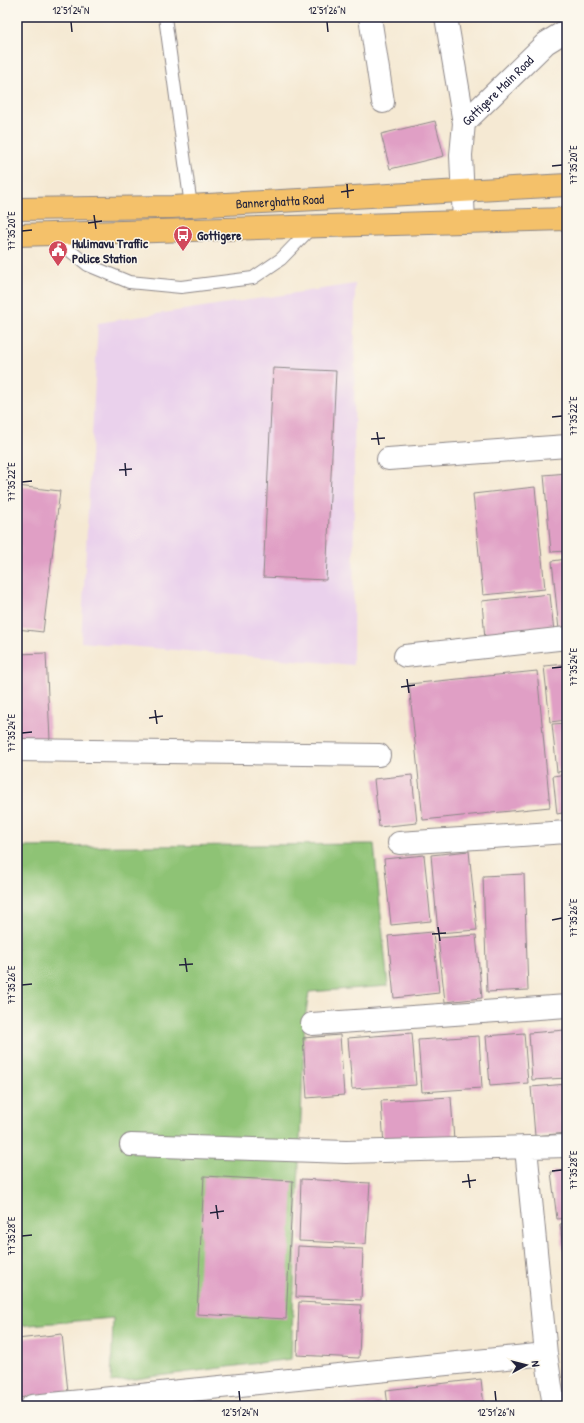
<svg xmlns="http://www.w3.org/2000/svg" width="584" height="1423" font-family="'Patrick Hand',sans-serif">
<style>
.built{fill:#ead1ec}
.green{fill:#8ec375;stroke:#587258}
.building{fill:#e09fc5}
.lines{fill:none;stroke-linecap:round;stroke-linejoin:round}
.service-casing{stroke:#8c8687;stroke-width:14}
.minor-casing{stroke:#8c8687;stroke-width:24}
.tertiary-casing{stroke:#8c8687;stroke-width:24}
.primary-casing{stroke:#8c8687;stroke-width:24}
.service{stroke:#fff;stroke-width:12}
.minor{stroke:#fff;stroke-width:22}
.tertiary{stroke:#fff;stroke-width:22}
.primary{stroke:#f4c16b;stroke-width:22}
.ticks{fill:none;stroke:#22223b;stroke-width:1.5}
.labels{text-anchor:middle;stroke-width:3;stroke-linejoin:round;paint-order:stroke}
.street-label{font-size:13px;fill:#22223b;stroke:#fbf7ec}
.poi-label{font-size:13px;font-weight:bold;fill:#22223b;stroke:#fbf7ec;text-anchor:start}
.neatline{fill:none;stroke:#22223b;stroke-width:1.5}
.ticks-label{font-size:10px;text-anchor:middle;fill:#22223b}
</style>
<rect width="100%" height="100%" fill="#fbf7ec"/>
<filter id="ink" filterUnits="userSpaceOnUse"><feTurbulence type="fractalNoise" baseFrequency=".025" numOctaves="2"/><feDisplacementMap in="SourceGraphic" scale="8" xChannelSelector="R" yChannelSelector="G"/><feConvolveMatrix kernelMatrix="1 2 1 2 8 2 1 2 1" color-interpolation-filters="sRGB"/></filter>
<filter id="wash" filterUnits="userSpaceOnUse"><feTurbulence type="fractalNoise" baseFrequency=".012" numOctaves="4" result="noise"/><feDisplacementMap in="SourceGraphic" scale="16" xChannelSelector="R" yChannelSelector="G"/><feGaussianBlur stdDeviation="0.9" result="paint"/><feColorMatrix in="noise" values="0 0 0 0 0 0 0 0 0 0 0 0 0 0 0 0 0 1.4 0 .05"/><feComposite in="paint" operator="in"/></filter>
<g filter="url(#wash)">
<rect width="100%" height="100%" fill="#f5e9d3"/>
<path class="built" d="M355,284L353,665L81,642L98,323Z"/>
<path class="green" d="M374,844L388,986L309,992L305,1019L291,1359L111,1382L113,1318L17,1326V847Z"/>
<g id="blocks">
<path class="building" d="M435,121L444,156L390,169L381,134Z
M273,368L336,371L326,580L263,577Z
M567,473V551L551,552L544,475Z
M17,486L60,491L43,632L17,629Z
M535,487L545,589L483,595L473,494Z
M567,559V630H559L552,561Z
M550,594L554,632L485,640L482,601Z
M46,653L50,740L17,741V654Z
M567,664V720L550,722L544,666Z
M537,671L550,807L423,820L409,684Z
M567,723V771L557,772L552,724Z
M567,774V812L557,814L553,776Z
M412,775L417,823L379,827L374,779Z
M469,851L477,930L438,933L431,855Z
M424,855L431,921L391,925L384,859Z
M524,874L528,990L487,992L483,876Z
M433,932L439,993L394,998L388,936Z
M476,935L482,998L445,1002L438,938Z
M565,1030L567,1078L532,1080L529,1033Z
M412,1033L416,1085L352,1089L348,1038Z
M524,1033L528,1083L490,1086L486,1036Z
M340,1035L344,1095L307,1098L303,1038Z
M479,1036L482,1088L422,1092L418,1040Z
M567,1084V1133L535,1136L531,1087Z
M451,1097L454,1141L384,1146L381,1101Z
M567,1170V1218L557,1219L551,1172Z
M204,1176L293,1181L286,1319L197,1314Z
M301,1179L370,1183L366,1244L299,1241Z
M567,1223V1258H564L560,1224Z
M298,1246L363,1249L361,1300L296,1297Z
M299,1302L361,1305L359,1358L297,1355Z
M62,1334L68,1392L17,1398V1339Z
M481,1379L484,1406H388L386,1390Z
M380,1401L381,1406H344V1405Z"/>
</g>
</g>
<g filter="url(#ink)">
<use href="#blocks" fill-opacity="0" stroke="#8c8687" stroke-width="1"/>
<g class="lines">
<g class="service-casing">
<path id="service" d="M165,17L191,206
M50,235L88,265L129,282L181,287L253,278L281,259L313,226"/>
</g>
<g class="minor-casing">
<path id="minor" d="M370,17L383,102
M446,17L464,123
M388,459L567,446
M405,656L567,638
M17,750L379,755
M399,843L567,832
M312,1024L567,1006
M131,1145L346,1152L567,1146
M526,1148L546,1354L554,1406
M32,1406L546,1354"/>
</g>
<g class="tertiary-casing">
<g id="tertiary">
<path id="s1" d="M464,222L461,155L464,123L546,43L567,30"/>
</g>
</g>
<g class="primary-casing">
<g id="primary">
<path id="s2" d="M17,209L172,207L567,185"/>
<path d="M17,235L567,219"/>
</g>
</g>
<use href="#service" class="service"/>
<use href="#minor" class="minor"/>
<use href="#tertiary" class="tertiary"/>
<use href="#primary" class="primary"/>
</g>
</g>
<path class="ticks" d="M71,22L72,32M327,22L328,32M552,166L562,165M347,184L348,198M341,192L354,190M94,215L96,229M88,223L102,221M22,231L32,230M552,417L562,416M377,432L379,445M371,439L385,438M125,463L126,476M119,470L132,469M22,482L32,481M552,668L562,667M407,679L409,693M401,687L415,685M155,710L157,724M149,718L163,716M22,733L32,732M552,920L562,918M438,927L440,941M432,934L446,933M185,958L187,972M179,965L193,964M22,985L32,984M552,1171L562,1170M468,1174L470,1188M462,1182L476,1180M216,1205L218,1219M210,1213L224,1211M22,1236L32,1235M239,1391L240,1401M495,1391L496,1401"/>
<defs>
<g id="bus-pin" transform="scale(1)"><path d="M0 17L-7.5 6A9.5 9.5 0 1 1 7.5 6Z" fill="#d1495b" stroke="#fbf7ec"/><path d="M-5-6H5V4H4V6H2V4H-2V6H-4V4H-5ZM-3.5-4V0h7V-4ZM-3.5 1.2v1.5H-2V1.2ZM2 1.2v1.5H3.5V1.2Z" fill="#fff"/></g>
<g id="civic-pin" transform="scale(1)"><path d="M0 17L-7.5 6A9.5 9.5 0 1 1 7.5 6Z" fill="#d1495b" stroke="#fbf7ec"/><path d="M-.6-6.5H3V-4.5H.6V-3L4-1V1h2V6H-6V1h2V-1L-.6-3ZM-1.2 2.5V6h2.4V2.5Z" fill="#fff"/></g>
</defs>
<g fill-rule="evenodd">
<use href="#bus-pin" x="183" y="235"/>
<use href="#civic-pin" x="58" y="250"/>
</g>
<g class="labels">
<g class="street-label">
<text dy="5" stroke="none"><textPath href="#s1" startOffset="146">Gottigere Main Road</textPath></text>
<text dy="5" stroke="none"><textPath href="#s2" startOffset="263">Bannerghatta Road</textPath></text>
</g>
<g class="poi-label">
<text x="197" y="240">Gottigere</text>
<text x="72" y="248">Hulimavu Traffic<tspan x="72" dy="15">Police Station</tspan></text>
</g>
</g>
<rect width="584" height="1423" fill="none" stroke="#fbf7ec" stroke-width="44"/>
<g transform="translate(526 1365) rotate(83)" stroke="#fbf7ec" stroke-width="3" paint-order="stroke">
<path d="M0-3L7 15L0 10L-7 15Z" fill="#22223b"/>
<text y="-6" font-size="11" font-weight="bold" text-anchor="middle" fill="#22223b">N</text>
</g>
<rect x="22" y="22" width="540" height="1379" class="neatline"/>
<g class="ticks-label">
<text x="71" y="14">12°51'24"N</text>
<text x="327" y="14">12°51'26"N</text>
<text transform="translate(573 165) rotate(-90)" y="4">77°35'20"E</text>
<text transform="translate(11 231) rotate(-90)" y="4">77°35'20"E</text>
<text transform="translate(573 416) rotate(-90)" y="4">77°35'22"E</text>
<text transform="translate(11 482) rotate(-90)" y="4">77°35'22"E</text>
<text transform="translate(573 667) rotate(-90)" y="4">77°35'24"E</text>
<text transform="translate(11 733) rotate(-90)" y="4">77°35'24"E</text>
<text transform="translate(573 918) rotate(-90)" y="4">77°35'26"E</text>
<text transform="translate(11 985) rotate(-90)" y="4">77°35'26"E</text>
<text transform="translate(573 1170) rotate(-90)" y="4">77°35'28"E</text>
<text transform="translate(11 1236) rotate(-90)" y="4">77°35'28"E</text>
<text x="240" y="1416">12°51'24"N</text>
<text x="496" y="1416">12°51'26"N</text>
</g>
</svg>
